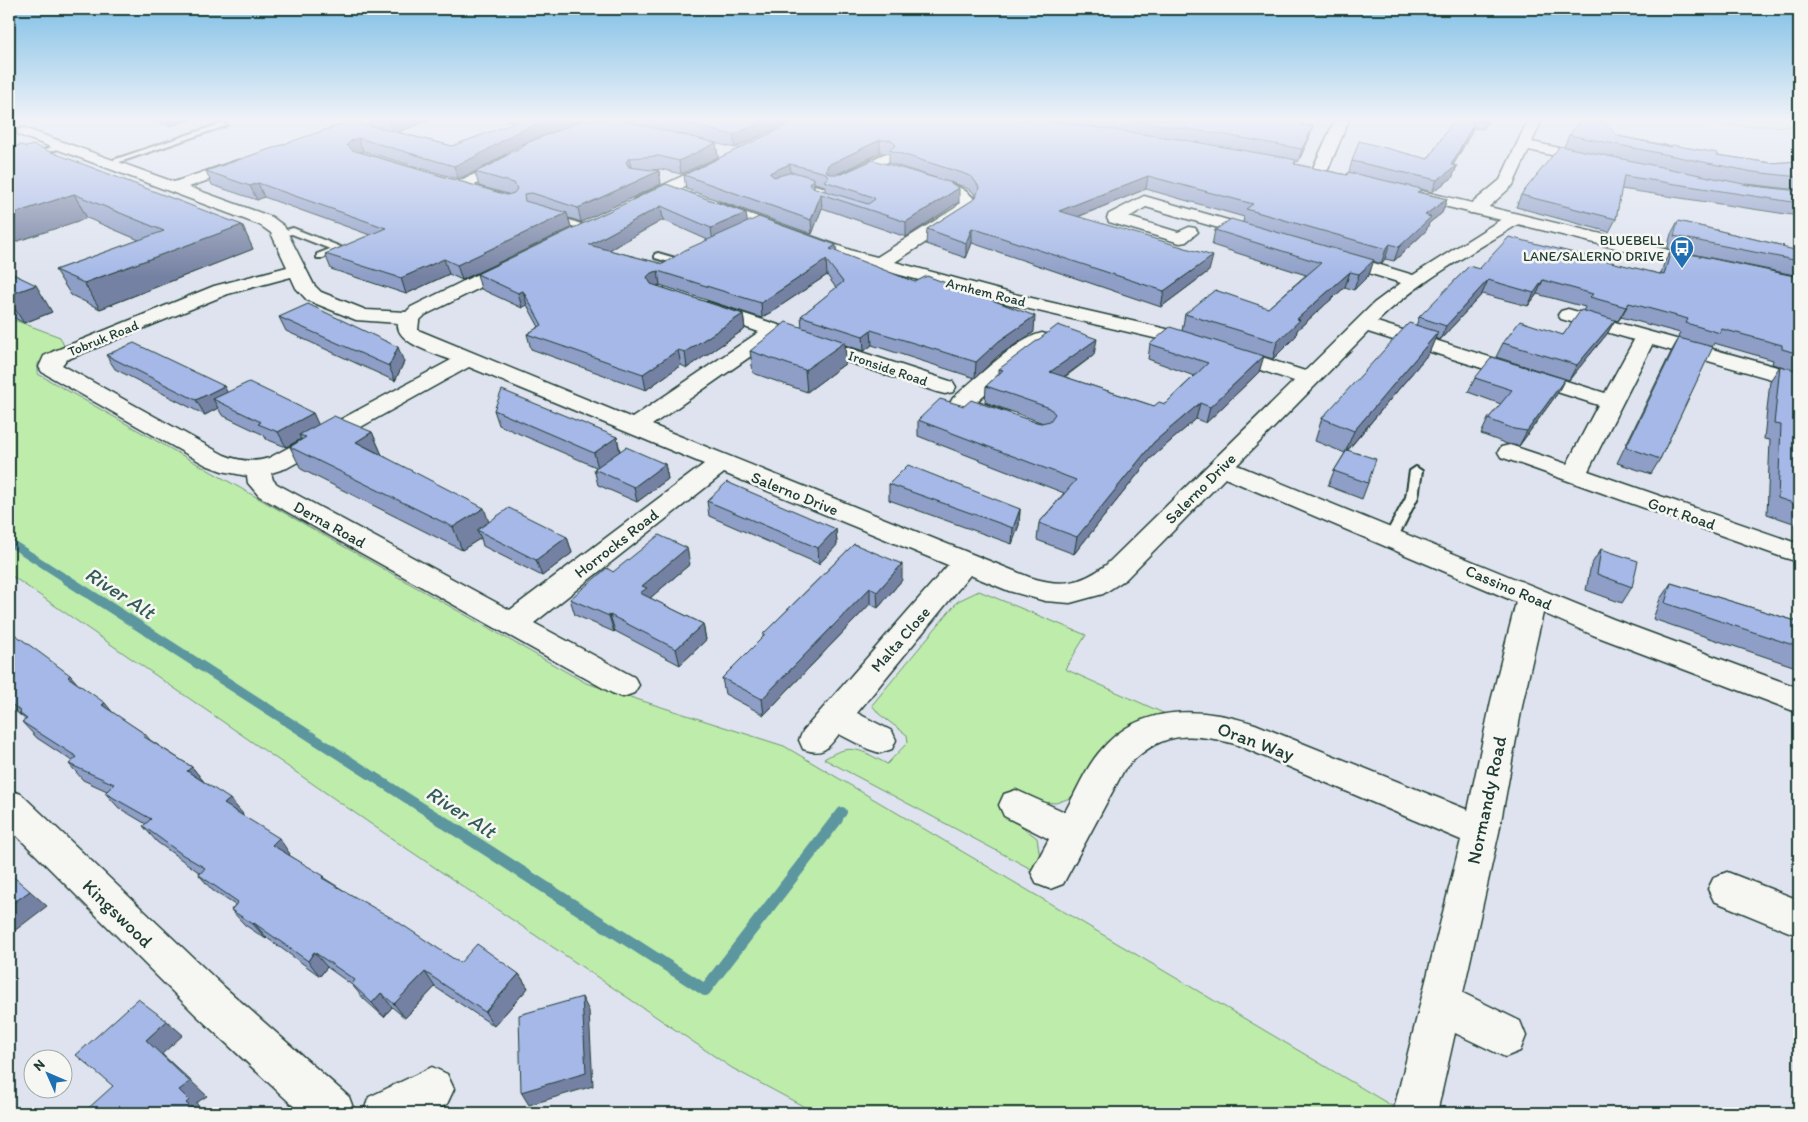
<svg xmlns="http://www.w3.org/2000/svg" width="1808" height="1122" font-family="Itim,sans-serif">
<style>
.green{fill:#bdecab;stroke:#6e9470}
.lines{fill:none;stroke-linecap:round;stroke-linejoin:round}
.stream-far2{stroke:#5c969e;stroke-width:8}
.stream-far1{stroke:#5c969e;stroke-width:10}
.stream{stroke:#5c969e;stroke-width:12}
.service-casing{stroke:#1f3d34;stroke-width:4}
.minor-casing{stroke:#1f3d34;stroke-width:3}
.tertiary-casing{stroke:#1f3d34;stroke-width:3}
.service{fill:#f6f6f2;fill-rule:evenodd}
.minor{fill:#f6f6f2;fill-rule:evenodd}
.tertiary{fill:#f6f6f2;fill-rule:evenodd}
.wall{fill:#8e9ec7;stroke:#1f3d34;fill-rule:evenodd}
.shaded-wall{fill:#7481a2;stroke:#1f3d34}
.building{fill:#a5b8e7;stroke:#1f3d34;fill-rule:evenodd}
.labels{text-anchor:middle;stroke-width:5;stroke-linejoin:round;paint-order:stroke}
.far-poi-label{font-size:14px;fill:#1f3d34;stroke:#f6f6f2;text-anchor:end}
.far-street-label{font-size:14px;fill:#1f3d34;stroke:#f6f6f2}
.street-label{font-size:16px;fill:#1f3d34;stroke:#f6f6f2}
.near-street-label{font-size:19px;fill:#1f3d34;stroke:#f6f6f2}
.near-water-label{font-size:21px;font-style:italic;fill:#335b57;stroke:#f6f6f2}
</style>
<rect width="100%" height="100%" fill="#dee3ef"/>
<filter id="ink" filterUnits="userSpaceOnUse"><feTurbulence type="fractalNoise" baseFrequency=".02" numOctaves="2"/><feDisplacementMap in="SourceGraphic" scale="10" xChannelSelector="R" yChannelSelector="G"/><feConvolveMatrix kernelMatrix="1 2 1 2 8 2 1 2 1" color-interpolation-filters="sRGB"/></filter>
<g filter="url(#ink)">
<path class="green" d="M1696,120H1799V127L1716,125Z
M9,318L60,337L65,348L38,363V374L586,683L784,746L1404,1113H816L732,1068L397,842L9,574Z
M979,591L1086,635L1065,669L1170,716L1087,781L1070,798L1056,803L1041,802L1020,792L1008,816L1037,838L1040,858L1033,870L824,759C851,742 861,750 887,764L908,742L907,735L879,714L872,705L958,601Z"/>
<g class="lines">
<path class="stream-far2" d="M9,542L68,580"/>
<path class="stream-far1" d="M66,579L441,820
M836,820L842,812"/>
<path class="stream" d="M439,819L705,990L837,819"/>
<g class="service-casing">
<path id="service" d="M223,123L227,125L225,126L111,165L104,163Z
M60,144L67,146L37,156L33,154Z
M795,180L826,188L827,190L821,196L829,200L825,202L812,197L818,191L795,184Z
M550,215H556L592,228L588,231L550,219Z
M293,228L341,247L342,249L323,258H317V254L330,249L292,234L280,236L276,233Z
M658,253L682,260L684,262L679,265L655,258V254Z
M1416,467L1422,471L1418,497L1396,541H1386L1384,538L1406,497L1410,471Z"/>
</g>
<g class="minor-casing">
<path id="minor" d="M357,120H378L376,123L329,139H319L317,136L319,133Z
M1335,120H1349L1327,172L1324,175H1314L1311,172Z
M1528,120H1542L1532,142L1596,156L1599,159L1596,162L1591,164L1529,150L1513,185L1482,213H1470L1468,209L1470,205L1500,180Z
M24,128L174,182L238,160H248L251,163L248,166L189,187L272,217L284,226L314,285L321,292L366,310L406,312L411,307L504,261L511,259L518,261L520,265L518,269L425,315L419,321L418,330L632,418L759,332L701,312L698,308L701,304L708,302L953,382L956,387L953,392L945,394L937,392L777,338L652,425L1029,577C1060,587 1080,585 1106,565L1294,381L1184,345L1004,303L841,259L707,211L705,207L707,203H719L853,251L877,257L955,208L960,203L951,195L917,184L915,181L917,178C934,174 971,188 977,204L967,216L895,262L1014,294L1197,336L1305,371L1374,303L1401,283L1329,261L1326,257L1329,253L1335,252L1341,253L1413,275L1508,215H1520L1522,219L1520,223C1472,253 1418,281 1377,322L1605,393L1634,340L1561,319L1558,315L1561,311L1568,309L1575,311L1799,373V387L1652,345L1588,471L1799,544V558L1792,560L1782,557L1501,457L1498,452L1501,447L1510,445L1567,464L1598,405L1368,332L1237,465L1613,619L1799,688V713L1593,635L1543,613L1523,701L1499,832L1463,993L1520,1021L1526,1036L1520,1051L1505,1057L1455,1033L1437,1113H1393L1461,840L1235,744C1188,731 1158,732 1124,770L1063,884L1050,889L1037,884L1031,872L1049,839L1004,816L999,805L1004,794L1016,790L1065,812C1076,792 1087,765 1102,749C1140,703 1203,707 1255,724L1468,810L1491,701L1516,602L1225,478L1126,579L1103,594L1070,603L1045,601L1009,591L970,575L857,713L892,731L896,740L892,749L880,753L868,749L839,734C827,749 823,756 803,749L799,740L803,731L948,565L724,473L534,623L634,677L639,685L634,693L623,697L612,693L259,496L248,483L247,476L222,471L206,465L42,372L39,367L44,356L52,352L214,286L287,267L271,233L260,225L19,135L17,132L19,129ZM291,277L296,288L307,300L356,320L398,323C395,343 436,354 451,360L269,458C253,463 239,461 224,455L62,365L66,360L228,294ZM469,367L704,464L510,610L277,484L273,480L271,473L287,468Z
M892,150L897,151L899,154L897,157L852,181H840L838,178L840,175Z
M509,155L514,157L517,160L514,163L494,177L460,191L454,189L452,186L454,183L482,171L504,157Z
M718,159L723,161L726,164L723,167L646,207H634L632,203L634,199Z
M1144,196L1266,231L1269,235L1266,239L1260,240L1146,207L1129,217L1178,232L1189,227L1195,228L1198,232L1186,242L1180,243L1109,222L1107,218L1109,214Z
M1042,333L1049,335L1052,339L1049,343L1015,368L977,401L1009,413L1013,418L1009,423C991,427 970,414 953,408L950,403L953,398C974,380 1016,339 1042,333Z
M9,790L21,794L223,986L349,1097L355,1113H301L195,1014L9,828Z
M1727,872L1799,900V936L1714,901L1708,889L1714,877Z
M432,1067L447,1074L454,1089L447,1104L431,1113H363L369,1097Z"/>
</g>
<g class="tertiary-casing">
<path id="tertiary" d="M1409,188L1711,260L1714,264L1711,268L1705,270L1403,196L1401,193L1403,190Z"/>
</g>
<use href="#service" class="service"/>
<use href="#minor" class="minor"/>
<use href="#tertiary" class="tertiary"/>
</g>
<path class="wall" d="M150,120H190L170,126Z
M368,120H431L397,132L452,146L515,123L506,120H794L735,148L675,133L716,143L718,157L681,174L661,169L652,170L659,171L661,184L581,222L569,218L571,228L462,280L449,274L406,294L331,269L325,254L370,235L264,197L257,200L212,185L206,171L370,126ZM527,143L491,165L475,172L479,186L508,194L507,195L360,152L363,151L458,179L481,169L520,145Z
M798,120H1302L1301,125L1313,126L1309,139L1298,162L1296,161L1295,164L1347,175L1349,172L1352,161L1428,159L1454,120H1488L1483,129L1473,128L1470,135L1453,165L1457,166L1452,178L1432,192L1421,189L1420,192L1447,199L1442,213L1429,223L1426,231L1394,261L1385,259L1381,264L1373,261L1369,275L1354,290L1345,287L1297,330L1296,336L1273,359L1263,356L1259,372L1206,423L1196,419L1150,459L1074,554L1037,540L1039,523L1064,493L918,436V420L964,406L1041,423H1043L985,402L986,386L999,374V369L1094,355L1065,377L1154,406L1165,404L1194,376L1148,359L1150,344L1182,331L1185,314L1268,308L1306,275L1212,245L1215,230L1243,222L1244,217L1146,189L1078,217L1209,271L1161,307L972,243L966,258L926,244L927,229L976,198V197L972,191L962,186L950,182L959,202L906,237L822,208L812,234L686,189L684,175ZM880,153H889V163L939,179L838,174ZM814,183L825,186V191L814,188Z
M1569,135L1618,136L1717,155L1771,163L1799,161V190L1746,184L1799,191V216L1621,189L1616,219L1609,232L1516,207L1521,195L1564,147Z
M9,148L242,225L253,249L100,309L71,295L55,270L139,240L87,218Z
M666,184L746,213L747,223L837,252L1034,332L998,356L975,378L872,345L864,351L845,345L846,363L807,392L753,373L750,351L802,328L801,316L836,288L827,275L762,318L660,285L657,286L743,314L745,329L687,368L681,365L646,390L531,349L527,334L539,327L527,305L522,308L481,289L477,274ZM663,220L708,240L663,264L609,250Z
M1678,221L1784,246L1782,248L1799,251V276L1667,249L1671,234Z
M1671,250L1799,277V525L1767,514L1770,440L1764,439L1770,381L1780,366L1787,368L1772,364L1773,360L1714,343L1660,459L1651,474L1617,463L1671,352L1679,338L1678,337L1680,333L1621,317L1618,321L1615,320L1607,334L1569,380L1496,357L1503,343L1563,335L1583,311L1585,307L1537,294L1528,306L1482,294L1440,340L1435,338L1429,353L1348,450L1368,483L1362,499L1328,486L1334,471L1345,453L1315,441L1322,418L1416,326L1419,317L1479,269L1661,274L1664,263Z
M9,272L52,312L24,323L9,315Z
M279,317L404,362L395,381L286,331Z
M106,355L224,386L227,393L313,413L318,425L372,432L382,455L489,522L567,537L572,553L542,576L483,546L481,538L462,550L301,469L290,447L302,440L301,439L286,447L266,439L264,435L222,415L218,408L205,415L115,369Z
M1475,378L1557,394L1519,446L1507,444L1481,434L1488,419L1501,404L1468,392Z
M494,410L617,437L620,451L665,464L668,479L637,502L598,485L594,469L596,467L499,425Z
M889,484L1020,509L1019,525L1012,544L889,500Z
M707,501L836,529L837,545L819,564L709,516Z
M854,544L902,580L878,608L870,604L764,715L725,694L722,678L763,637V634Z
M1601,549L1632,587L1622,603L1586,590L1591,565Z
M690,564L650,598L703,624L706,640L680,665L615,631L614,632L575,615L570,599L613,572Z
M1671,583L1799,622V668L1653,619L1660,599Z
M9,630L77,683L113,713L145,734L150,740L192,767L204,782L243,814L242,815L290,854L289,855L327,880L460,963L519,974L528,988L494,1026L435,987L405,1018L392,1007L384,1017L364,999L352,985L327,967L320,976L267,938L266,939L245,925L231,910L235,905L212,890L199,875L200,873L157,842L143,826L146,824L119,808L105,793L107,791L83,780L69,764L72,761L37,738L22,722L26,720L9,706Z"/>
<path class="shaded-wall" d="M168,120H190L170,126Z
M392,120H431L393,134L388,121Z
M549,120H584L520,145L481,169L458,179L454,166L517,132Z
M766,120H794L735,148L733,135Z
M1474,123L1470,135L1450,171L1457,166L1452,178L1432,192L1437,180L1451,165Z
M1313,126L1309,139L1298,162L1302,149Z
M358,138L363,151L356,154L347,145L351,141Z
M880,140V153L829,178L826,170L828,165Z
M716,143L718,157L681,174L679,161Z
M629,158L632,171L626,162Z
M790,164L791,177L770,186L769,173Z
M659,171L661,184L581,222L578,208Z
M1148,176L1146,189L1057,225L1059,211Z
M814,178V192L809,183Z
M258,183L264,197L257,200L250,186Z
M959,188V202L906,237V222Z
M74,194L87,218L9,244V215Z
M821,194L822,208L812,234L811,220Z
M1447,199L1442,213L1429,223L1426,231L1394,261L1399,247L1425,215Z
M661,206L663,220L593,259L589,245Z
M567,213L571,228L462,280L457,265Z
M746,213L748,226L713,242L711,228Z
M242,225L253,249L100,309L84,283Z
M972,228V243L966,258V243Z
M1390,244L1385,259L1381,264L1386,249Z
M836,245L837,260L830,249Z
M1213,256L1209,271L1161,307L1164,291Z
M444,259L449,274L406,294L401,278Z
M826,260L827,275L762,318L761,303Z
M1374,260L1369,275L1354,290L1359,274Z
M658,271L660,285L653,287L650,292L647,277L651,273Z
M1350,272L1345,287L1297,330L1296,336L1273,359L1277,342L1297,319Z
M1488,280L1482,294L1440,340L1446,326Z
M1543,280L1537,294L1528,306L1534,293Z
M36,285L52,312L24,323L9,300V295Z
M523,291L527,305L522,308L518,293Z
M1629,303L1621,317L1618,321L1626,307Z
M743,314L745,329L687,368L685,352Z
M1035,316L1034,332L998,356L975,378L976,362L999,341Z
M1615,320L1607,334L1569,380L1577,365Z
M871,330L872,345L864,351L863,336Z
M1438,332L1429,353L1345,453L1354,431Z
M1097,339L1094,355L1048,388L1050,372Z
M845,342L846,363L807,392L805,370Z
M398,347L404,362L395,381L389,366Z
M678,350L681,365L646,390L643,374Z
M1264,356L1259,372L1206,423L1210,407Z
M1565,379L1557,394L1519,446L1527,431Z
M224,386L232,401L213,399L218,408L205,415L196,400Z
M1200,403L1196,419L1150,459L1074,554L1077,537L1154,442Z
M313,413L320,428L299,435L301,439L286,447L278,432Z
M372,432L382,455L356,442Z
M617,437L620,453L598,468L594,453Z
M665,464L668,479L637,502L634,487Z
M484,508L492,531L477,530L481,538L462,550L453,527Z
M1020,509L1019,525L1012,544L1013,528Z
M836,529L837,545L819,564L818,548Z
M567,537L572,553L542,576L536,560Z
M687,548L690,564L649,599L640,593L642,586Z
M902,564V580L878,608L877,592Z
M870,588V604L764,715L762,699Z
M610,615L615,631L614,632L609,616Z
M703,624L706,640L680,665L676,649Z
M70,675L84,691L68,677Z
M105,703L118,719L102,705Z
M192,767L205,783L187,771Z
M230,799L243,814L237,819L224,804Z
M279,838L290,854L284,860L272,845Z
M30,891L47,906L9,935V906Z
M254,923L267,938L266,939L253,924Z
M314,952L327,967L320,976L308,961Z
M425,972L435,987L405,1018L394,1004Z
M519,974L528,988L494,1026L485,1012Z
M381,993L392,1007L384,1017L372,1003Z
M582,997L589,1011L593,1086L529,1105L521,1092Z
M167,1021L183,1035L162,1054L207,1096L196,1103L205,1113H197L186,1103L179,1090L146,1040Z"/>
<path class="building" d="M522,120H549L517,132L477,156L454,166L358,138L351,141L347,145L352,150L507,195L514,193L517,189L514,183L475,172L491,165L529,142L584,120H621L716,143L679,161L659,156L629,158L626,162L629,167L659,171L578,208L532,193L524,194L525,201L567,213L457,265L444,259L401,278L325,254L386,228L258,183L250,186L206,171L351,121L452,146Z
M671,120H766L733,135Z
M798,120H1043L1178,139L1287,158L1296,160L1294,164L1347,175L1348,172L1352,173L1422,189L1417,192L1447,199L1425,215L1431,217L1399,247L1390,244L1386,249L1246,209L1253,204L1148,176L1059,211L1213,256L1164,291L972,228L966,243L927,229L976,198L979,187L972,177L962,173L889,150L896,145L891,140H880L828,165L826,170L829,174H842L873,160L949,182L959,188L906,222L821,194L811,220L684,175ZM790,164L826,173L828,177L824,181L873,197L875,199L868,204L812,187L809,183L814,178L793,172L774,177L769,173Z
M1129,120H1302L1301,125L1313,126L1302,149L1226,135Z
M1454,120H1469L1474,123L1451,165L1457,166L1437,180L1352,161L1359,141L1428,159Z
M1581,120H1602L1618,136L1671,147L1672,145L1718,153L1717,155L1771,163L1799,161V177L1753,172L1569,135Z
M21,145L26,147L33,145L242,225L84,283L55,270L164,231L74,194L9,215V148Z
M1560,146L1753,186L1799,191V203L1624,176L1616,219L1521,195Z
M666,184L746,213L711,228L661,206L589,245L663,264L685,250L759,217L836,245L830,249L915,282L927,276L1035,316L999,341L976,362L871,330L863,336L801,316L843,282L826,260L761,303L658,271L651,273L647,277L651,284L743,314L685,352L678,350L643,374L527,334L542,325L523,291L518,293L477,274Z
M1231,219L1374,260L1359,274L1350,272L1297,319L1300,320L1277,342L1185,314L1215,290L1268,308L1321,263L1215,230Z
M1678,221L1784,246L1782,247L1799,251V261L1674,236Z
M1509,237L1664,275L1671,250L1799,277V354L1782,349V345L1722,329L1720,333L1686,323L1688,319L1629,303L1626,307L1590,297L1593,294L1543,280L1534,293L1488,280L1446,326L1419,317L1469,266L1479,269Z
M9,272L36,285L9,295Z
M308,304L398,347L389,366L279,317Z
M1581,310L1615,320L1577,365L1503,343L1520,321L1563,335Z
M786,322L845,342L805,370L750,351Z
M1409,323L1438,332L1354,431L1322,418L1406,326Z
M1058,325L1097,339L1050,372L1154,406L1159,402L1165,404L1208,363L1150,344L1170,327L1264,356L1210,407L1200,403L1154,442L1077,537L1039,523L1076,480L918,420L940,399L964,406L971,400L1032,421L1041,423L1050,421L1055,414L1050,408L986,386L1003,370L999,369Z
M1679,338L1713,347L1660,459L1626,447Z
M134,343L224,386L196,400L106,355Z
M1492,357L1565,379L1527,431L1514,429L1488,419L1512,390L1475,378Z
M1780,366L1799,371V505L1778,498L1781,425L1774,424Z
M249,382L313,413L278,432L258,424L261,422L213,399Z
M502,390L617,437L594,453L494,410Z
M334,416L372,432L356,442L484,508L453,527L290,447L306,437L299,435Z
M626,447L665,464L634,487L594,469Z
M1347,450L1376,459L1368,483L1334,471Z
M908,465L1020,509L1013,528L889,484Z
M727,482L836,529L818,548L707,501Z
M509,508L567,537L536,560L477,530Z
M659,535L687,548L642,586L647,588L640,593L703,624L676,649L610,615L609,616L570,599L607,568L613,572Z
M854,544L902,564L877,592L870,588L762,699L722,678L765,635L763,634Z
M1601,549L1638,561L1632,587L1597,574Z
M1671,583L1799,622V647L1665,603Z
M9,630L70,675L68,677L105,703L102,705L145,734L143,736L192,767L187,771L230,799L224,804L279,838L272,845L324,876L322,878L395,920L460,963L477,944L519,974L485,1012L425,972L394,1004L381,993L372,1003L352,984L355,980L314,952L308,961L254,923L253,924L231,910L238,902L199,875L205,868L183,855L143,826L151,819L105,793L114,784L69,764L77,757L22,722L27,719L19,713L21,712L9,702Z
M9,873L30,891L9,906Z
M582,997L586,1073L521,1092L519,1015Z
M138,999L167,1021L146,1040L190,1082L179,1090L189,1100L186,1103L197,1113H83L113,1086L76,1055Z
M248,1105L257,1113H240Z"/>
</g>
<linearGradient id="sky" x2="0" y2="1"><stop stop-color="#80c0e6"/><stop offset="0.43" stop-color="#f0f2f8"/><stop offset="1" stop-color="#f0f2f8" stop-opacity="0"/></linearGradient>
<rect width="1808" height="277" fill="url(#sky)"/>
<defs>
<g id="bus-pin" transform="scale(1.25)"><path d="M0 17L-7.5 6A9.5 9.5 0 1 1 7.5 6Z" fill="#1f6fb2" stroke="#f6f6f2"/><path d="M-5-6H5V4H4V6H2V4H-2V6H-4V4H-5ZM-3.5-4V0h7V-4ZM-3.5 1.2v1.5H-2V1.2ZM2 1.2v1.5H3.5V1.2Z" fill="#fff"/></g>
</defs>
<g fill-rule="evenodd">
<use href="#bus-pin" x="1682" y="248"/>
</g>
<g class="labels">
<g class="far-poi-label">
<text x="1664" y="245">BLUEBELL<tspan x="1664" dy="16">LANE/SALERNO DRIVE</tspan></text>
</g>
<g class="far-street-label">
<text transform="translate(986 292) rotate(14)" y="5">Arnhem Road</text>
<text transform="translate(103 338) rotate(-22)" y="5">Tobruk Road</text>
<text transform="translate(888 368) rotate(19)" y="5">Ironside Road</text>
</g>
<g class="street-label">
<text transform="translate(1200 488) rotate(-45)" y="6">Salerno Drive</text>
<text transform="translate(795 493) rotate(22)" y="6">Salerno Drive</text>
<text transform="translate(1682 513) rotate(19)" y="6">Gort Road</text>
<text transform="translate(330 524) rotate(29)" y="6">Derna Road</text>
<text transform="translate(616 543) rotate(-38)" y="6">Horrocks Road</text>
<text transform="translate(1509 587) rotate(23)" y="6">Cassino Road</text>
<text transform="translate(900 639) rotate(-49)" y="6">Malta Close</text>
</g>
<g class="near-street-label">
<text transform="translate(1256 741) rotate(20)" y="7">Oran Way</text>
<text transform="translate(1486 800) rotate(-78)" y="7">Normandy Road</text>
<text transform="translate(118 913) rotate(44)" y="7">Kingswood</text>
</g>
<g class="near-water-label">
<text transform="translate(120 593) rotate(33)" y="7">River Alt</text>
<text transform="translate(461 812) rotate(33)" y="7">River Alt</text>
</g>
</g>
<rect width="1808" height="1122" fill="none" stroke="#f6f6f2" stroke-width="30"/>
<rect x="15" y="15" width="1778" height="1092" fill="none" stroke="#1f3d34" stroke-width="2" filter="url(#ink)"/>
<g transform="translate(48 1074) rotate(315)"><circle r="24" fill="#f6f6f2" stroke="#a0aca6"/>
<path d="M0-4L9 19L0 12L-9 19Z" fill="#1f6fb2"/>
<text y="-8" font-size="14" font-weight="bold" text-anchor="middle" fill="#1f3d34">N</text>
</g>
</svg>
